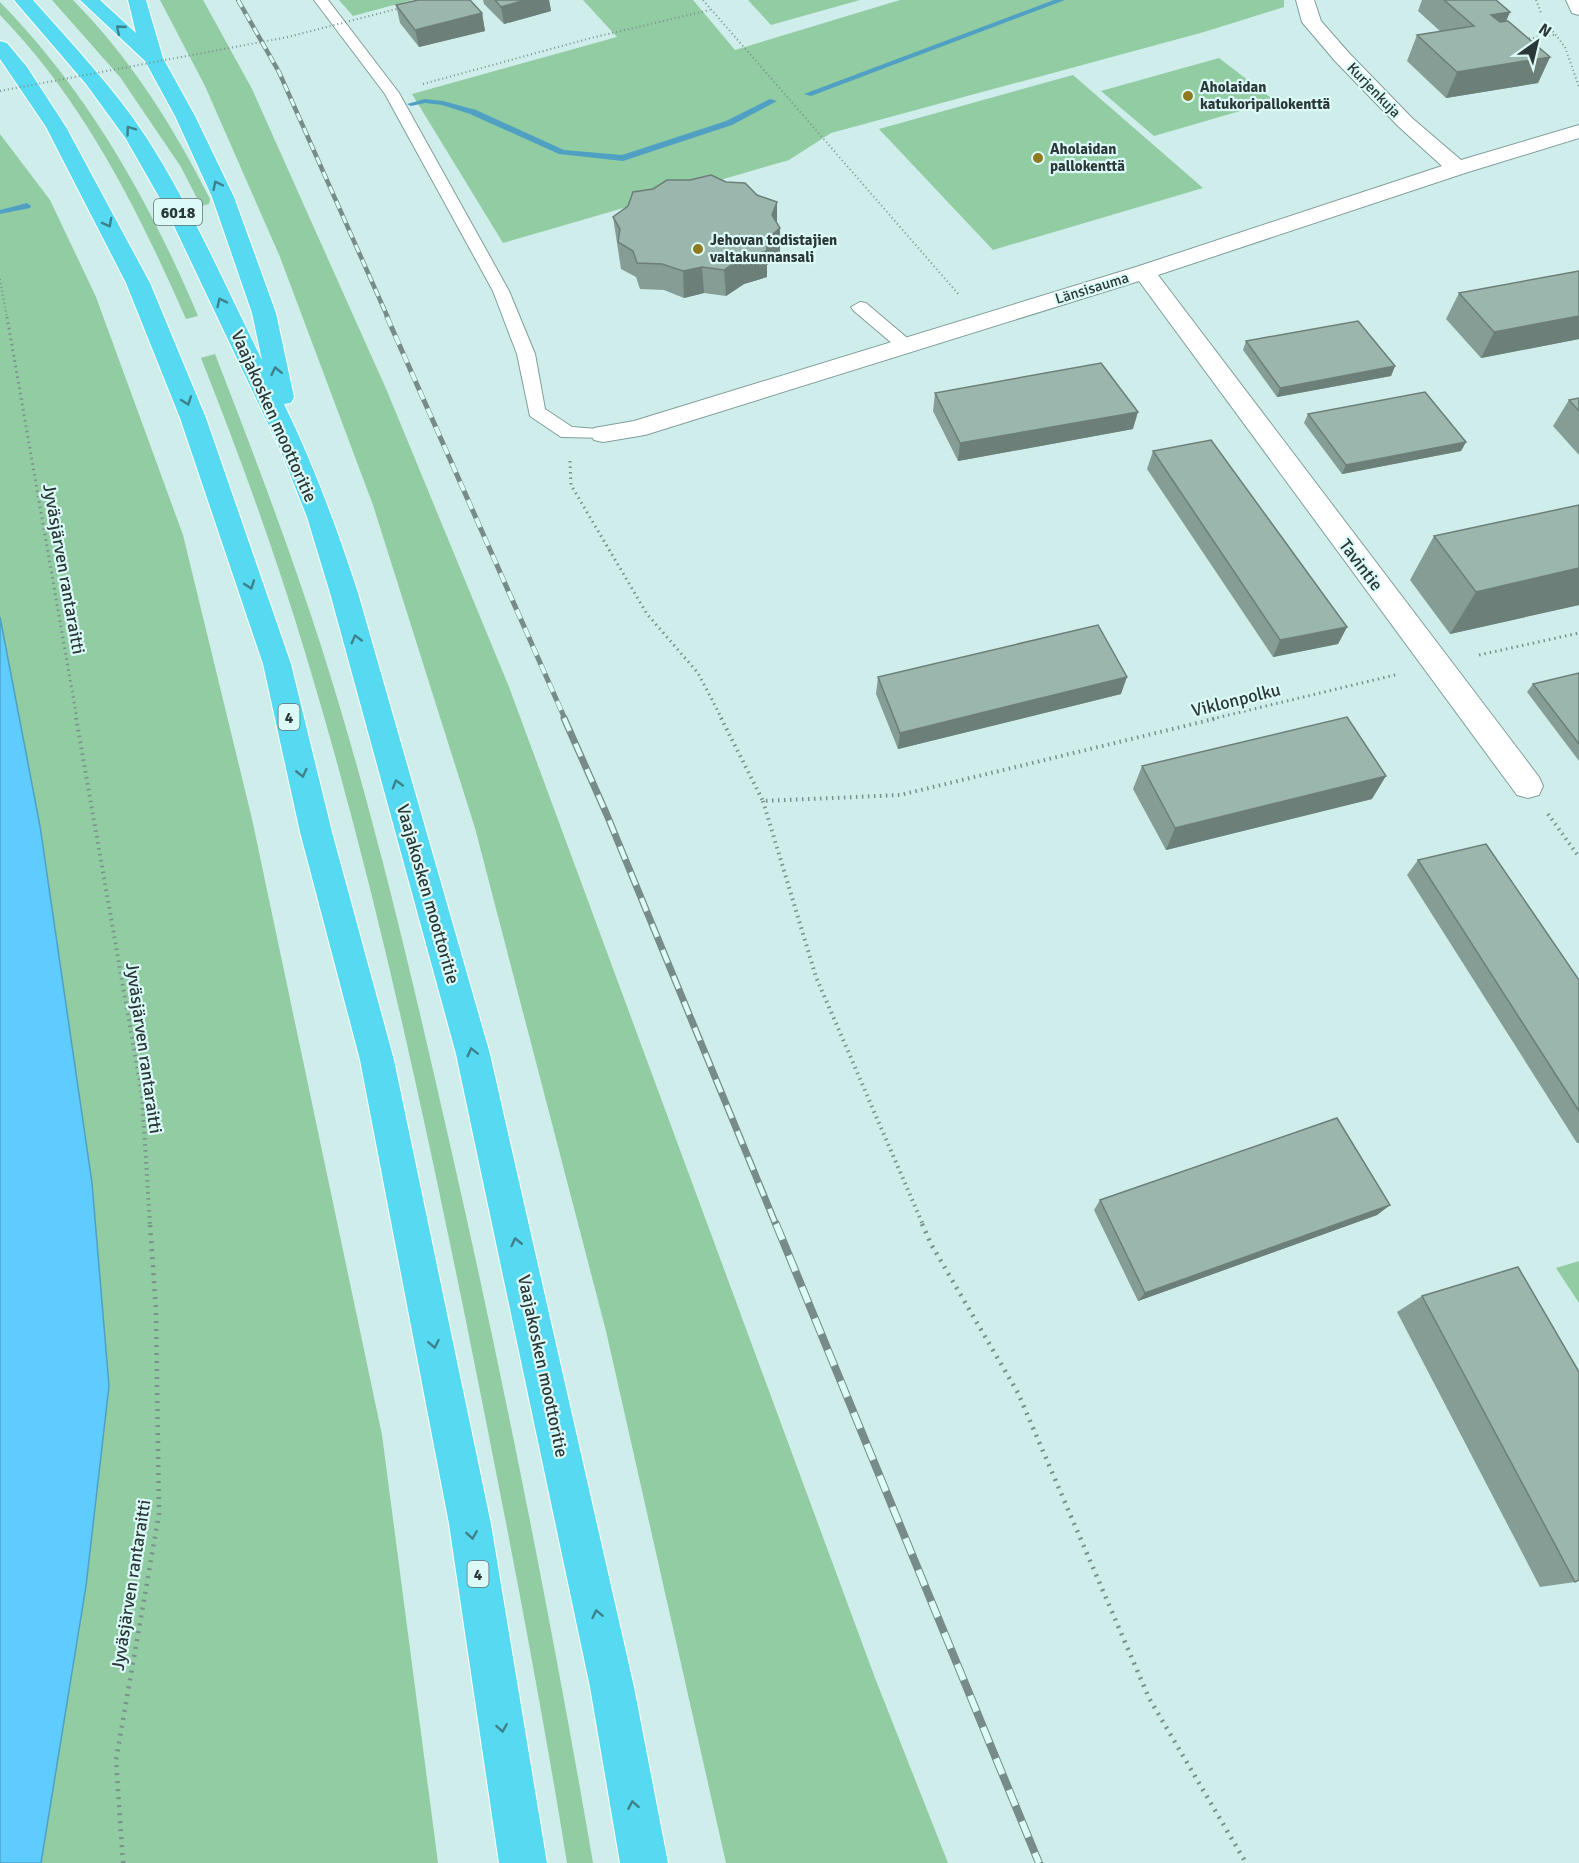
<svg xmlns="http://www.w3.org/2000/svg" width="1579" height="1863" font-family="Signika,sans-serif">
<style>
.green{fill:#91cca2}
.water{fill:#5eccff;stroke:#4fa0c3;stroke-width:1.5}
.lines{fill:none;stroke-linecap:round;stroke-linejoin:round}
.stream{fill:#4fa0c3;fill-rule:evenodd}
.lane-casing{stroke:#819e9d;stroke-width:2}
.street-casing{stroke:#819e9d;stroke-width:2}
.secondary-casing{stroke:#819e9d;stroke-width:2}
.highway-casing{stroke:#fff;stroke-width:2}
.path-far3{stroke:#7b908e;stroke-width:2;stroke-dasharray:1 3;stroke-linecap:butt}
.path-far2{stroke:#7b908e;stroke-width:3;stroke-dasharray:1.5 4;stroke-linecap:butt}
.path-far1{stroke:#7b908e;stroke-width:4;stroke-dasharray:1.5 4.5;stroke-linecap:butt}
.path{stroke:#7b908e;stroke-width:4.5;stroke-dasharray:2 6;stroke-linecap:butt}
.lane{fill:#fff;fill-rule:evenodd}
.street{fill:#fff;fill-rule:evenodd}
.secondary{fill:#fff;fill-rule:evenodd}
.highway{fill:#55daf1;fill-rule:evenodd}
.rail-far3-casing{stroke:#778c8a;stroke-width:4.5}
.rail-far2-casing{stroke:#778c8a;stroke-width:5}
.rail-far1-casing{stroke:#778c8a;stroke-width:7}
.rail-casing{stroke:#778c8a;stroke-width:8}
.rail-far3{stroke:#dbfaf8;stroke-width:3;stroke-dasharray:8;stroke-linecap:butt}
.rail-far2{stroke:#dbfaf8;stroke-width:4;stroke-dasharray:10;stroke-linecap:butt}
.rail-far1{stroke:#dbfaf8;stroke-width:4.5;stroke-dasharray:14;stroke-linecap:butt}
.rail{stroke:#dbfaf8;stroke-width:6;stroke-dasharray:17;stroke-linecap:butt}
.path-bridge{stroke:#7b908e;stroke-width:2;stroke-dasharray:1 3;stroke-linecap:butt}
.wall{fill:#859d94}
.shaded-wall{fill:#6c7f78}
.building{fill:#9bb6ac;stroke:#6c7f78;stroke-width:1.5}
.oneway{stroke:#3e818b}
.poi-dot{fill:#907a20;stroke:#dbfaf8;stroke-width:2}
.labels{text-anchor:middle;stroke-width:4.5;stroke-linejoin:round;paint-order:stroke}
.far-poi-label{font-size:15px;font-weight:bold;fill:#2c3837;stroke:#dbfaf8;text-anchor:start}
.far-street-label{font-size:15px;fill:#2c3837;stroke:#dbfaf8}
.shield{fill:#dbfaf8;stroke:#607271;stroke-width:1.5}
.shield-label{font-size:16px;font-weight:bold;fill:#2c3837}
.street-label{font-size:18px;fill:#2c3837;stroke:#dbfaf8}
</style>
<rect width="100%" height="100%" fill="#ceedeb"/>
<path class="green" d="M52,0H73C131,59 173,126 210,199L209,204L201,206L181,167L120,77Z
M160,0H203L252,89L387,391L509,687L875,1678L948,1863H726L606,1331L475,828L373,505L280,257L205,86Z
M339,0H412L353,16Z
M583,0H693L735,50L900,0H1284V7L1204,32L831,133L789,160L503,243L412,94L617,37Z
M748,0H860L771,25Z
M0,2C88,92 149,200 198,316L186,319C138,210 84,101 0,15Z
M1219,58L1275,101L1154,136L1101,91Z
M1073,75L1203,188L993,250L879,129Z
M0,134L50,200L96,297L183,535L252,819L382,1435L438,1863H0Z
M215,354C253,452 290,549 322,649C374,813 413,981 451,1149C505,1386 552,1624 593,1863H567C538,1683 503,1505 467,1326C421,1100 372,873 305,652C275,552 239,454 201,358Z
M1579,1261V1303L1556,1268Z"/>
<path class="water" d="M0,617L40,826L92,1183L109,1386L86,1586L41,1863H0Z"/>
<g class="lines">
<path class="stream" d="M1054,0H1065L811,96L804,94Z
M425,99L443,101L476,110L564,150L622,155L726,121L770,99L777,101L732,125L623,161L559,154L470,114L442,105L425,103L411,106L407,104Z
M27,203L31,206L30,208L0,214V210Z"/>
<g class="lane-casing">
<path id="lane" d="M314,0H328L399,93L509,291L535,354L545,409L572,427L610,430L612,434L610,438L561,437L530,416L517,354L493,291L385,94Z
M860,302L866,303L912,342L915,346L912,350H900L854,311L851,307Z"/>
</g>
<g class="street-casing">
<path id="street" d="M1296,0H1314L1321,21L1349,53L1412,118L1461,160L1579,125V138L1465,173L1158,275L1539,777L1543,786L1539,795L1528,798L1517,795L1139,281L645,435L603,442L594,440L590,434L594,428L634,421L1136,267L1442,166L1398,126L1335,61L1302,22Z"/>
</g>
<g class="secondary-casing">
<path id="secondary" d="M1566,0H1579V15L1572,13Z"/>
</g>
<g class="highway-casing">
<path id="highway" d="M14,0H33C72,44 114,88 146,137C191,207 225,285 262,360L252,313L212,197L175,116L145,61L80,0H100L136,33L128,0H146L163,58L195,116L234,197L276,313L294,397L291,403L284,404C314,466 337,528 358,593L490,1054L634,1687L668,1863H620L590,1687L456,1054L330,593L307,517L280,449L166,209L126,139L86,84Z
M0,41L7,43L27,67L66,127L150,283L206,418L291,664L332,832L394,1060L491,1524L547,1863H499L449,1524L360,1060L300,832L263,664L180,418L126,283L46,127L0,59Z"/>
</g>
<path class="path-far3" d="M703,0L960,296
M1536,0L1541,13
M1548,25L1565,47L1579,87
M1525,39L1554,35
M423,84L591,38L710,10
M0,279L7,318"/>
<path class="path-far2" d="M7,317L77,719
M570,461L571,485L647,614L698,673L722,719
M1479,655L1579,633
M1212,719L1399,674"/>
<path class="path-far1" d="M76,718L142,1095L150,1225
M721,718L763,801L900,795L1218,718
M763,801L816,977L923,1225
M1548,814L1579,857"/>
<path class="path" d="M922,1224L931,1244L1018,1393L1149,1698L1246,1863
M123,1863L116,1760L159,1514L156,1311L150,1224"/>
<use href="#lane" class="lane"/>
<use href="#street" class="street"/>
<use href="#secondary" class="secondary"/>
<use href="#highway" class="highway"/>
<g class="rail-far3-casing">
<path id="rail-far3" d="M238,0L279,72L388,318"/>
</g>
<g class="rail-far2-casing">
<path id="rail-far2" d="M387,317L565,719"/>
</g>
<g class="rail-far1-casing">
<path id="rail-far1" d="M564,718L607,815L776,1225"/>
</g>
<g class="rail-casing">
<path id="rail" d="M776,1224L1039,1863"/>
</g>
<use href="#rail-far3" class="rail-far3"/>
<use href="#rail-far2" class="rail-far2"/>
<use href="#rail-far1" class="rail-far1"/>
<use href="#rail" class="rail"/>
<path class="path-bridge" d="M0,91L288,37L400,8"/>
</g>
<path class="wall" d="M483,0H549L551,11L504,24L484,4Z
M1422,0H1496L1510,12L1506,21L1550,57L1538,83L1446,98L1407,61L1417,35L1441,32L1418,11Z
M396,5L482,13L485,31L419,47L400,23Z
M690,180L757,195L777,202V223L780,254L767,265V277L744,284L726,296L704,293L684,298L664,290L640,289L636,277L621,269L613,217L653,189Z
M1579,271V339L1481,358L1446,319L1459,293Z
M1246,341L1395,366L1391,376L1277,397L1243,350Z
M935,393L1133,429L958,461L933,411Z
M1579,398V455L1553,426L1569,400Z
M1308,414L1466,442L1461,451L1342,474L1304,423Z
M1153,451L1347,627L1338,644L1273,657L1147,469Z
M1579,505V605L1450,634L1410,580L1434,536Z
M1579,673V761L1527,692L1533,684Z
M878,677L1121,694L898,749L876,694Z
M1142,766L1372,799L1166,850L1133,789Z
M1418,860L1579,980V1143H1577L1407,875Z
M1100,1200L1390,1205L1377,1215L1138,1301L1094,1210Z
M1422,1296L1575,1582L1540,1587L1397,1312Z"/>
<path class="shaded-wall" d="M525,0H549L551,11L504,24L501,7Z
M1510,12L1499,38L1491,15Z
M482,13L485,31L419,47L415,30Z
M1550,57L1538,83L1446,98L1457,72Z
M777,202V229L780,228V254L767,265V277L744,284L726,296L724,270L743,257L767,239L772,215Z
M702,267L704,293L684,298L683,271Z
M1579,316V339L1481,358L1494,332Z
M1395,366L1391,376L1277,397L1280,388Z
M1138,412L1133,429L958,461L960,443Z
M1466,442L1461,451L1342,474L1346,465Z
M1579,568V605L1450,634L1476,592Z
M1347,627L1338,644L1273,657L1280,640Z
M1127,677L1121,694L898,749L900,733Z
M1386,776L1372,799L1166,850L1175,828Z
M1390,1205L1377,1215L1138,1301L1145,1293Z"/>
<path class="building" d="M418,0H470L482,13L415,30L396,5Z
M495,0H525L501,7Z
M1444,0H1496L1510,12L1491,15L1500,22L1508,21L1550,57L1457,72L1417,35L1474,26Z
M711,175L726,182L745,183L757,195L777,202L772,215L780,228L767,239V251L743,257L724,270L702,267L683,271L662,264L637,263L633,251L618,242L620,229L613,217L628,206L633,192L653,189L667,180H690Z
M1579,271V316L1494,332L1459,293Z
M1358,321L1395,366L1280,388L1246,341Z
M1101,363L1138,412L960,443L935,393Z
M1425,392L1466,442L1346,465L1308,414Z
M1579,398V411L1569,400Z
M1211,440L1347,627L1280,640L1153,451Z
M1579,505V568L1476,592L1434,536Z
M1098,625L1127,677L900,733L878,677Z
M1579,673V744L1533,684Z
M1347,717L1386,776L1175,828L1142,766Z
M1486,844L1579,980V1111L1418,860Z
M1337,1118L1390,1205L1145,1293L1100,1200Z
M1518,1267L1579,1372V1580L1575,1582L1422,1296Z"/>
<defs><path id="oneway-chevron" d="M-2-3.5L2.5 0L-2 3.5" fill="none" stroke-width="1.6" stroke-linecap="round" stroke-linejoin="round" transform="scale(1.5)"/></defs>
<g class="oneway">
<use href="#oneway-chevron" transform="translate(120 29) rotate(-139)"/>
<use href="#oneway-chevron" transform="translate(130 130) rotate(-126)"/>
<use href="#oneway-chevron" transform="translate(217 185) rotate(-115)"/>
<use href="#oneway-chevron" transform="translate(108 223) rotate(62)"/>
<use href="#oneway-chevron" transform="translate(221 302) rotate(-116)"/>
<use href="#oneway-chevron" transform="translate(276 371) rotate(-102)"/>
<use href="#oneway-chevron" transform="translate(187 401) rotate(70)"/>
<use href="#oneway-chevron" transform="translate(250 585) rotate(71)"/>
<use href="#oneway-chevron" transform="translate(356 639) rotate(-105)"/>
<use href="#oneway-chevron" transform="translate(302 773) rotate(77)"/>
<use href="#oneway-chevron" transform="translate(397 784) rotate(-106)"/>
<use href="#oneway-chevron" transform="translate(472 1052) rotate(-104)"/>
<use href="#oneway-chevron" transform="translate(516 1242) rotate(-103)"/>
<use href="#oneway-chevron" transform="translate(434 1344) rotate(79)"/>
<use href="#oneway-chevron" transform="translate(472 1535) rotate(81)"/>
<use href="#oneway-chevron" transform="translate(597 1614) rotate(-102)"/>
<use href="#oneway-chevron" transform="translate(502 1728) rotate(81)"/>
<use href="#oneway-chevron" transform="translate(633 1805) rotate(-100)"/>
</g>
<g class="poi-dot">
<circle cx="1188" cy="96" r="6"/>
<circle cx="1038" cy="158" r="6"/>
<circle cx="698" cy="249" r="6"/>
</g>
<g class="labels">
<g class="far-poi-label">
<text x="1200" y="92">Aholaidan<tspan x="1200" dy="17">katukoripallokenttä</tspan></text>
<text x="1050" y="154">Aholaidan<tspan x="1050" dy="17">pallokenttä</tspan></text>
<text x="710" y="245">Jehovan todistajien<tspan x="710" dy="17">valtakunnansali</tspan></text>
</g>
<g class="far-street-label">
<text transform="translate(1374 90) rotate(46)" y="5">Kurjenkuja</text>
<text transform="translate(1092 288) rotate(-17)" y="5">Länsisauma</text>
</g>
<g class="shield">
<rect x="154" y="199" width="48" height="26" rx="4.5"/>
<rect x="278.5" y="704" width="21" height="26" rx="4.5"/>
<rect x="467.5" y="1561" width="21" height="26" rx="4.5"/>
</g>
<g class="shield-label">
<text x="178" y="218">6018</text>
<text x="289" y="723">4</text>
<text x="478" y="1580">4</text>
</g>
<g class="street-label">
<text transform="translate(274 416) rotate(66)" y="6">Vaajakosken moottoritie</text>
<text transform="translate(1361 565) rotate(53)" y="6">Tavintie</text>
<text transform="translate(64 569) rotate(80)" y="6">Jyväsjärven rantaraitti</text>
<text transform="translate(1236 700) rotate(-14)" y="6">Viklonpolku</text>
<text transform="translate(428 894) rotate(74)" y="6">Vaajakosken moottoritie</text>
<text transform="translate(144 1048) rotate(82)" y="6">Jyväsjärven rantaraitti</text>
<text transform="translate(543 1366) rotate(78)" y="6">Vaajakosken moottoritie</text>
<text transform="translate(131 1585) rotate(-81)" y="6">Jyväsjärven rantaraitti</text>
</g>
</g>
<g transform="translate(1537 42) rotate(34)" stroke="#dbfaf8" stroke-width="4.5" paint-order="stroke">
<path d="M0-4.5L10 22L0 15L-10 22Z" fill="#2c3837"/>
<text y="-9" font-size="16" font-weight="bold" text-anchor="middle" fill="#2c3837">N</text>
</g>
</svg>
